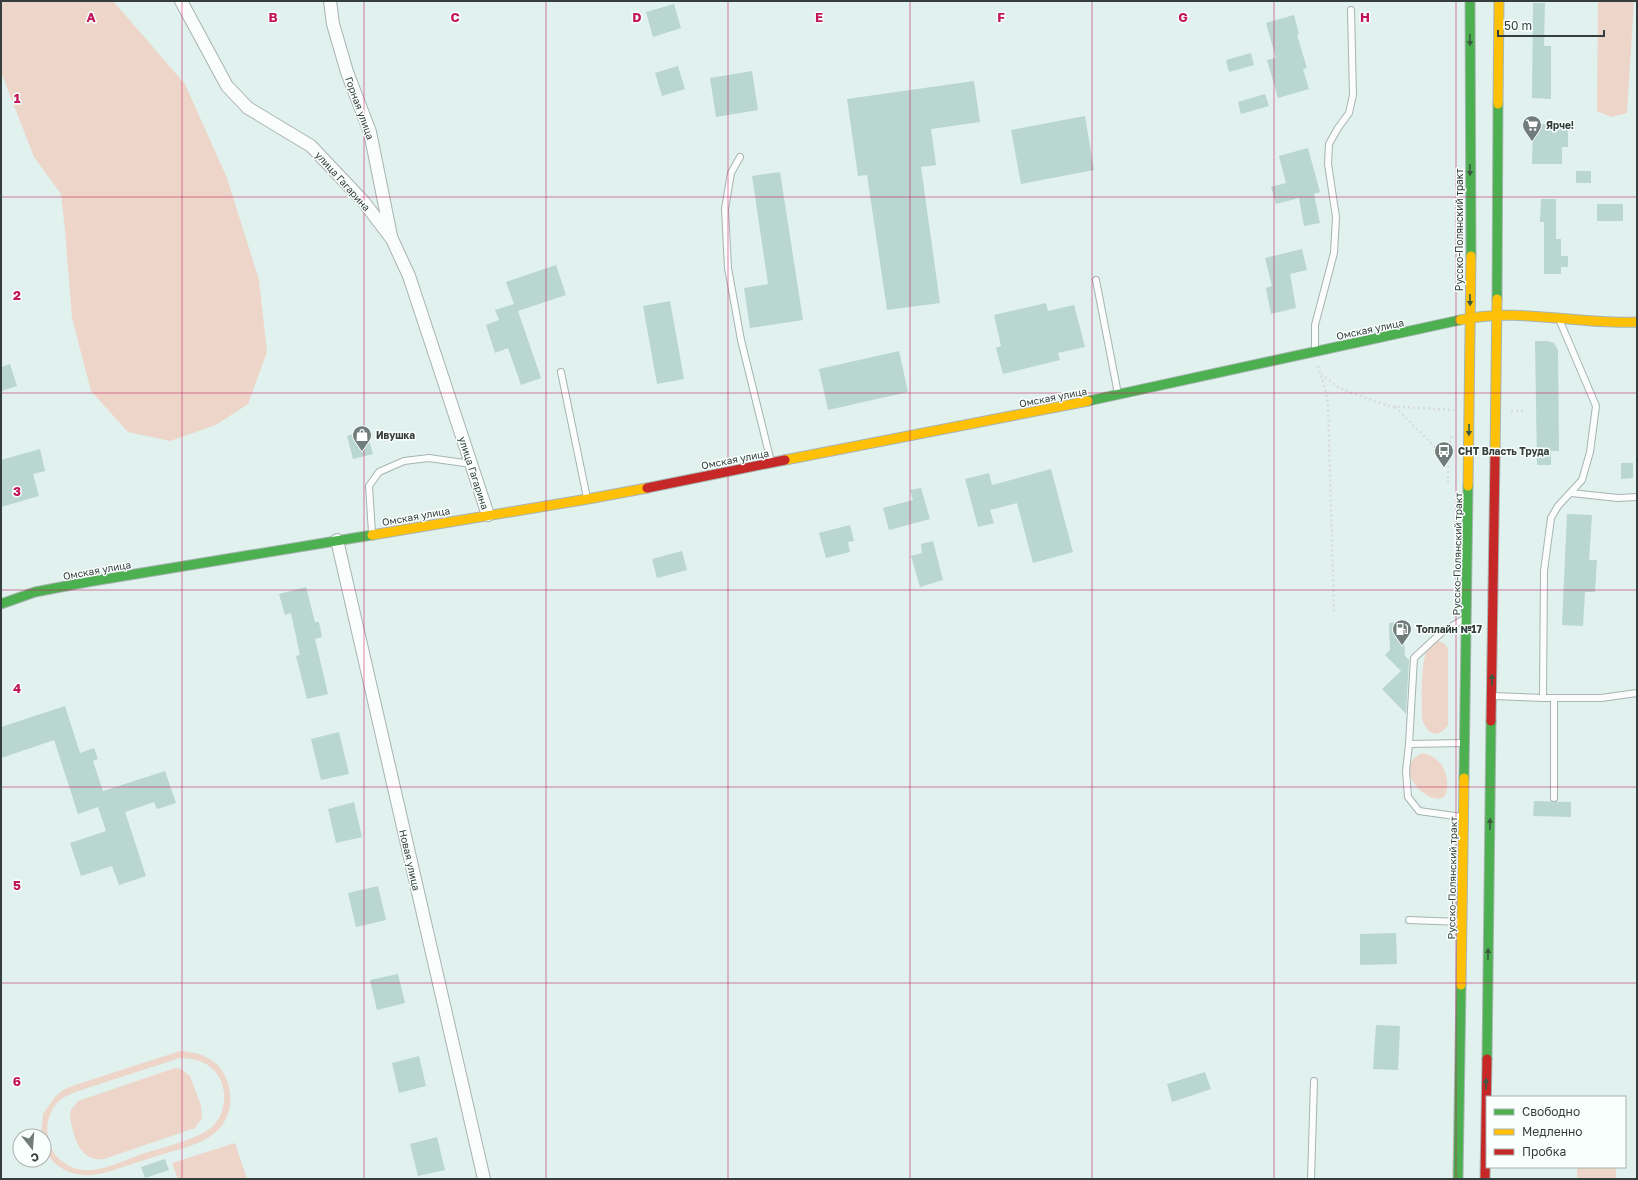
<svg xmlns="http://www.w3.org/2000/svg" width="1638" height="1180" font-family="'Golos Text',sans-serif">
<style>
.green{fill:#edd6c9;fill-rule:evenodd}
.building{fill:#b9d6d1}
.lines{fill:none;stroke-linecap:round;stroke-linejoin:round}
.lane-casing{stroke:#a7b4b1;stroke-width:8}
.street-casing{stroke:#a7b4b1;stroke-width:14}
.fast-casing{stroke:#a7b4b1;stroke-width:11}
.slow-casing{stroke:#a7b4b1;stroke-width:11}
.jam-casing{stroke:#a7b4b1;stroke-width:11}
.path{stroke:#d8dcdb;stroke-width:2.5;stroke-dasharray:2 3;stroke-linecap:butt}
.lane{stroke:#fafdfc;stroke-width:6}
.street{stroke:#fafdfc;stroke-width:12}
.fast{stroke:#4caf50;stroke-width:9}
.slow{stroke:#ffc107;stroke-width:9}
.jam{stroke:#c62828;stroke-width:9}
.oneway{fill:#3a5b42}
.grid{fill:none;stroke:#c2185b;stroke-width:1;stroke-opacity:0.55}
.labels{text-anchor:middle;stroke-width:3;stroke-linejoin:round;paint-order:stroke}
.street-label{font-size:10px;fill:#343f3d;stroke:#f9fffd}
.poi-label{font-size:10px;font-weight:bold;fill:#343f3d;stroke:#f9fffd;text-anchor:start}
.grid-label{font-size:13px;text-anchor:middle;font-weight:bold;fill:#c2185b;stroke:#f9fffd;stroke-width:3;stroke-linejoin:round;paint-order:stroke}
</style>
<rect width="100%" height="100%" fill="#e1f1ee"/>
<path class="green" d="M1,1H113L185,84L227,178L259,280L267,352L248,404L216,425L170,441L128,432L91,391L72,318L65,230L61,194L34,157L1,72Z
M1598,1H1634L1627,113L1611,117L1597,111Z
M1439,641L1445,644L1448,649V725C1437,740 1427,734 1422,719C1422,702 1420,665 1427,650C1430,645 1434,643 1439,641Z
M1422,753C1440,756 1449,772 1447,790C1443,818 1384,771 1422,753Z
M180,1051C198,1052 217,1058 225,1076C234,1094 232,1118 216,1132C201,1145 176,1150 157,1156C145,1160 132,1164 120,1168C97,1176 77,1180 57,1165C47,1157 44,1148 44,1136L41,1135L43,1114L55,1097L63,1090L72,1086ZM180,1058C196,1058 211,1063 219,1077C228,1093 225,1115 212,1127C199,1139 157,1149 139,1155C124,1161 108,1168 92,1170C83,1171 74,1169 66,1164C44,1151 41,1119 59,1101C63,1097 69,1095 75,1092Z
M175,1068L181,1069L190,1076L201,1106L202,1118L195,1128L104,1159C80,1163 73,1136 70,1116L71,1110L78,1101Z
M235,1143L247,1179H178L172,1163Z
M1577,1167H1616V1179H1577Z"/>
<path class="building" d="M1533,3H1545L1544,46H1551V99L1532,98Z
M674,4L681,28L653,37L646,12Z
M1294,15L1299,34L1297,35L1307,68L1303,69L1309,89L1278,98L1267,60L1276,58L1266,23Z
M1251,53L1254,65L1229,72L1226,60Z
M678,66L685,89L662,96L655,73Z
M752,71L758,110L716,117L710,78Z
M974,81L980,122L931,129L936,165L921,167L940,303L887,310L867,175L858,176L847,99Z
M1265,94L1269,106L1241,114L1238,102Z
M1085,116L1094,170L1021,184L1011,130Z
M1533,124H1568V147H1562V164H1532Z
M1308,148L1320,192L1314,194L1320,223L1304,226L1299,198L1276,204L1271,187L1286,183L1279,156Z
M1576,171H1591V183H1576Z
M780,172L803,320L750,328L744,288L768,284L752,176Z
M1541,199H1556V239H1561V256H1568V267H1561V274H1544V222H1540Z
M1597,204H1623V221H1597Z
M1302,249L1307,270L1290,274L1296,308L1271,314L1266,288L1272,286L1265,258Z
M556,265L566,295L518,311L541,378L521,385L508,348L495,353L486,325L499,320L495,310L514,304L506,282Z
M670,301L684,379L657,384L643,306Z
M1046,303L1048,311L1074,305L1085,347L1058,353L1060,360L1003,374L996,348L1001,346L994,315Z
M1535,341H1547L1554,343L1558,350L1559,451H1551V465H1537Z
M899,351L908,392L828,410L819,369Z
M10,364L17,386L1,391V367Z
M366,430L373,454L353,459L347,436Z
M40,449L45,471L33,474L39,496L1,507V460Z
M1621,463H1633V478L1621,479Z
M1051,469L1073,552L1033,563L1017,503L990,510L994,523L978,527L965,479L989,473L992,485Z
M921,488L930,519L889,530L883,508L913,500L910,490Z
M1567,514L1592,515L1589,560H1597L1595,592H1585L1583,626L1562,625Z
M850,525L854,541L848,542L850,552L826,558L819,533Z
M933,541L943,580L920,587L911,556L922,553L921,544Z
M682,551L687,570L657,578L652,559Z
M306,587L315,622H319L322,637L315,639L328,694L307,699L296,656L300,655L291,613L285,615L279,594Z
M1407,622V638H1404L1405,656L1409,660L1406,714L1382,689L1401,671L1385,655L1390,650L1389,623Z
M65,706L80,753L94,748L98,759L93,761L103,791L165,771L176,803L157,809L154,802L125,812L146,876L119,885L112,866L81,876L70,843L106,831L98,807L78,814L54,740L1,758V727Z
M339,732L349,774L321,780L311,739Z
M1534,801L1571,802V817L1533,816Z
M354,802L362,837L336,843L328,809Z
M378,886L386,920L356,927L348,893Z
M1396,933L1397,964L1360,965V934Z
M398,974L405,1003L377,1010L370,980Z
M1376,1025L1400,1026L1398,1070L1373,1069Z
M419,1056L426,1086L399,1093L392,1063Z
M1205,1072L1211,1089L1172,1102L1167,1084Z
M437,1137L445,1170L418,1176L410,1144Z
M165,1159L169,1170L145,1178L141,1167Z"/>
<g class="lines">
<g class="lane-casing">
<path id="lane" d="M740,157L731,173L725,209L728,268L741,340L771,462
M1096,280L1118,394
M1315,350V325L1334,253L1336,217L1328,164L1329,144L1338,128L1349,113L1353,95L1351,10
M561,372L587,498
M1571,493L1618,498L1637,497
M372,533L369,486L379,472L404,461L429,458L471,464
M1493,696L1543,698H1601L1637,693
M1543,698L1544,571L1551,518L1558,506L1582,480L1590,452L1596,406L1559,319
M1462,743L1409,744L1414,658L1442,632L1464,619
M1409,744L1406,771L1408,797L1419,811L1462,817
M1554,798V699
M1409,920L1460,922
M1311,1179L1314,1081"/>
</g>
<g class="street-casing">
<path id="street" d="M181,1L227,86L248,108L311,146L363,201L392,239L409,276L488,515
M330,1L333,24L347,72L370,132L391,236
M337,540L484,1179"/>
</g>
<g class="fast-casing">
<path id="fast" d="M1470,1L1471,256
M1497,299L1498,104
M1088,401L1460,320
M1,604L35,592L87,582L372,535
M1464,778L1468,486
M1487,1059L1491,721
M1458,1179L1461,985"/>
</g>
<g class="slow-casing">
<path id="slow" d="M1498,104L1499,1
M1460,320C1519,307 1578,325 1637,322
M1495,457L1497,299
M785,460L1088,401
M1468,486L1471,256
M372,535L588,499L647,488
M1461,985L1464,778"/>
</g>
<g class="jam-casing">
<path id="jam" d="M647,488L785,460
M1491,721L1495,457
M1485,1179L1487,1059"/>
</g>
<path class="path" d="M1318,366L1325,388L1328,404L1334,612
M1321,374L1339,388L1388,406L1454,410
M1395,407L1448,460
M1511,411H1526
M1448,483L1449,446L1452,434"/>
<use href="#lane" class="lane"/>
<use href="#street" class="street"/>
<use href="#fast" class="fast"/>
<use href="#slow" class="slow"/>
<use href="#jam" class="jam"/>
</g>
<defs><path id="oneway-solid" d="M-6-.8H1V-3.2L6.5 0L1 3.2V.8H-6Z"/></defs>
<g class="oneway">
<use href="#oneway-solid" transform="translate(1470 40) rotate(90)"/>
<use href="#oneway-solid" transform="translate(1470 170) rotate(90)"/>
<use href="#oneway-solid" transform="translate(1470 300) rotate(89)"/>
<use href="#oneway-solid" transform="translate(1469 430) rotate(91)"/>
<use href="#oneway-solid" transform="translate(1492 680) rotate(-89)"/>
<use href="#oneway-solid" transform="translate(1490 824) rotate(-89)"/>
<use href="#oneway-solid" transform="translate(1488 954) rotate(-89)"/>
<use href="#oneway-solid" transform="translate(1486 1084) rotate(-89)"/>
</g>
<path class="grid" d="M182,1V1179M364,1V1179M546,1V1179M728,1V1179M910,1V1179M1092,1V1179M1274,1V1179M1456,1V1179M1,197H1637M1,393H1637M1,590H1637M1,787H1637M1,983H1637"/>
<defs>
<g id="supermarket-pin" transform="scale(1)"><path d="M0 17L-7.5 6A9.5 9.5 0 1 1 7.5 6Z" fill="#717d7b" stroke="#f9fffd"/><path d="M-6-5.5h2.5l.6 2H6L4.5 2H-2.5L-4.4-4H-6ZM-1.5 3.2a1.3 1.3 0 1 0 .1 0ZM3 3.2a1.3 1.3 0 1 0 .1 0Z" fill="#fff"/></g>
<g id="shop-pin" transform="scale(1)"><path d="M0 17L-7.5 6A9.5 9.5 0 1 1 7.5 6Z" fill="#717d7b" stroke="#f9fffd"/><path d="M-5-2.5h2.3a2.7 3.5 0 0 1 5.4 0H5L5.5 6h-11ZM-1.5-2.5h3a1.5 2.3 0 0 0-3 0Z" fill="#fff"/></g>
<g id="bus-pin" transform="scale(1)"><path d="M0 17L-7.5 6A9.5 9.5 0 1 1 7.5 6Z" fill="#717d7b" stroke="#f9fffd"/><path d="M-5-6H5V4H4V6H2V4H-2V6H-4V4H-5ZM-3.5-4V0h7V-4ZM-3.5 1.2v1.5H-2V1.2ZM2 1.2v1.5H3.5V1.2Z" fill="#fff"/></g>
<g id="fuel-pin" transform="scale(1)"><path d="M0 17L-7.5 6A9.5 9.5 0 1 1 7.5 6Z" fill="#717d7b" stroke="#f9fffd"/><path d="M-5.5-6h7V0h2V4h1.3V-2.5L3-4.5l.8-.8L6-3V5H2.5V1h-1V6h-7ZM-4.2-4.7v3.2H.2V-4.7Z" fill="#fff"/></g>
</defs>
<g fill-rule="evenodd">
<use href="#supermarket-pin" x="1532" y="125"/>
<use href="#shop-pin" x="362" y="435"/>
<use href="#bus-pin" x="1444" y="451"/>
<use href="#fuel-pin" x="1402" y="629"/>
</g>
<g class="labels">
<g class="street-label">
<text transform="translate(360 108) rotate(70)" y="4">Горная улица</text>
<text transform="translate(343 181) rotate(48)" y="4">улица Гагарина</text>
<text transform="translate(1459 230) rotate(-90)" y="4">Русско-Полянский тракт</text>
<text transform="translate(1370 329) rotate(-12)" y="4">Омская улица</text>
<text transform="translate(1053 397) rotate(-11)" y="4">Омская улица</text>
<text transform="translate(735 459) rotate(-11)" y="4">Омская улица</text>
<text transform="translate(474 473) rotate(72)" y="4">улица Гагарина</text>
<text transform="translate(416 516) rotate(-10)" y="4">Омская улица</text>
<text transform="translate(1457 554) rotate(-89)" y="4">Русско-Полянский тракт</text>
<text transform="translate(97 570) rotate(-10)" y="4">Омская улица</text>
<text transform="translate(410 860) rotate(77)" y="4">Новая улица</text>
<text transform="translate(1452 878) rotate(-89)" y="4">Русско-Полянский тракт</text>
</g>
<g class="poi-label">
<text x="1546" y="129">Ярче!</text>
<text x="376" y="439">Ивушка</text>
<text x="1458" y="455">СНТ Власть Труда</text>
<text x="1416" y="633">Топлайн №17</text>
</g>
</g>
<g class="grid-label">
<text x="91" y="22">A</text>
<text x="273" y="22">B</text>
<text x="455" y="22">C</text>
<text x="637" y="22">D</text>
<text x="819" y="22">E</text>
<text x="1001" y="22">F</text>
<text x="1183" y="22">G</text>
<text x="1365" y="22">H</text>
<text x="17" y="103">1</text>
<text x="17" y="300">2</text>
<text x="17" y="496">3</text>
<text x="17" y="693">4</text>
<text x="17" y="890">5</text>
<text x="17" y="1086">6</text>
</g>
<rect width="1638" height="1180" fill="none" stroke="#343f3d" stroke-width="4"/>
<rect x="1486" y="1096" width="140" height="72" fill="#f9fffd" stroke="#aab2b0"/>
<rect x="1494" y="1109" width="20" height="6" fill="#4caf50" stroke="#aab2b0"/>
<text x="1522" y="1116" font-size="12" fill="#343f3d">Свободно</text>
<rect x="1494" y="1129" width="20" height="6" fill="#ffc107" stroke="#aab2b0"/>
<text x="1522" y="1136" font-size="12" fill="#343f3d">Медленно</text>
<rect x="1494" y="1149" width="20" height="6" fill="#c62828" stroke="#aab2b0"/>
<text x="1522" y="1156" font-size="12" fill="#343f3d">Пробка</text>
<g transform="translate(32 1148) rotate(163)"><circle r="19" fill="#f9fffd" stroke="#aab2b0"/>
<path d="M0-3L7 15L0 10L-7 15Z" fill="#717d7b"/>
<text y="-6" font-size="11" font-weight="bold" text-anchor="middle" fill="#343f3d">С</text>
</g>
<path d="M1498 30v6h106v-6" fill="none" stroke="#343f3d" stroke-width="2"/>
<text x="1504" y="30" font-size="12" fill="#343f3d" stroke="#f9fffd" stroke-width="3" paint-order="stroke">50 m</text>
</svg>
